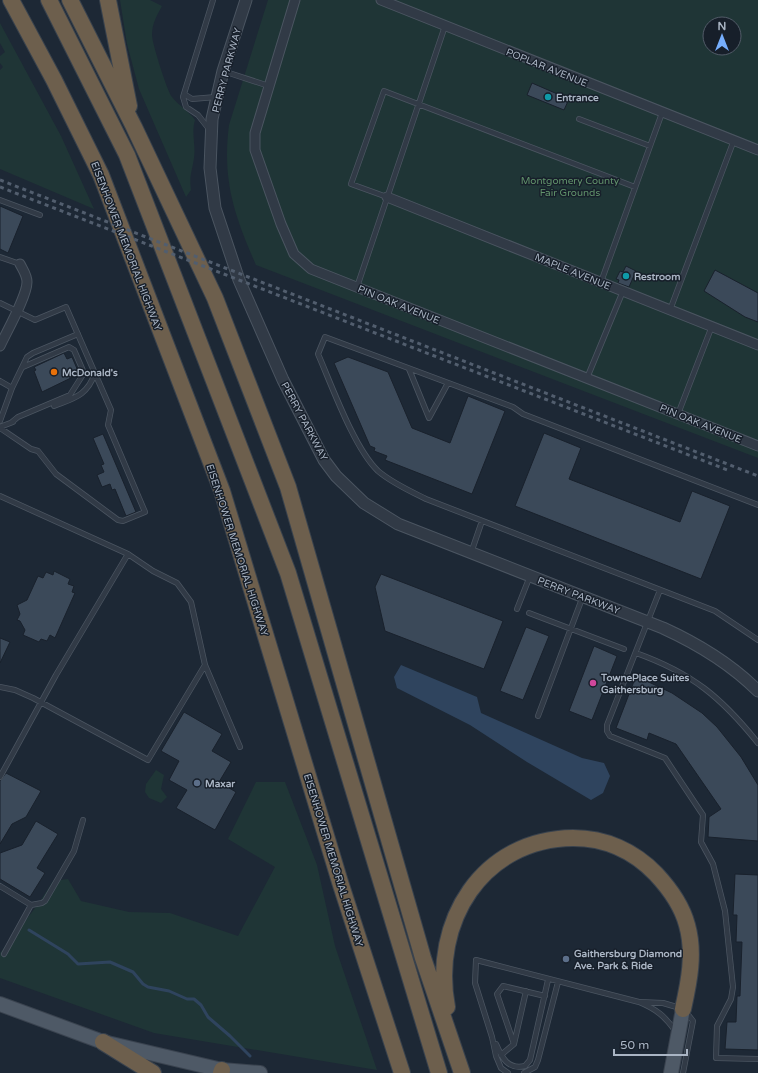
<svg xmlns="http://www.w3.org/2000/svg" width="758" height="1073" font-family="'Varela Round',sans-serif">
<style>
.green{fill:#1f3536;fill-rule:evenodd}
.water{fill:#2f445e}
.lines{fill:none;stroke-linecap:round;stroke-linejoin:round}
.stream{stroke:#2f445e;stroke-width:3}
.building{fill:#3b4959;stroke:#19212c}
.service-casing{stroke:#4b5561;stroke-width:6}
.minor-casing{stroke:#4b5561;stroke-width:11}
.tertiary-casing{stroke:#4b5561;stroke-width:13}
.primary-casing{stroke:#3a434f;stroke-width:16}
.motorway-casing{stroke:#39424d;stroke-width:18}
.service{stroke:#313a46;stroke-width:4.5}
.minor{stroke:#313a46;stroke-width:9}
.tertiary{stroke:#313a46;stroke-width:11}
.primary{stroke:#4e5966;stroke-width:14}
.motorway{stroke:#6d5f4d;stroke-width:16}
.rail{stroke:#525e6e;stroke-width:3;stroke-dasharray:4 4;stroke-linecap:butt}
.culture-dot{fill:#0f9aa8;stroke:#171f2a;stroke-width:1.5}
.food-dot{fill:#e8710a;stroke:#171f2a;stroke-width:1.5}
.hotel-dot{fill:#d1479c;stroke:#171f2a;stroke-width:1.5}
.service-dot{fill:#5c6f8a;stroke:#171f2a;stroke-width:1.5}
.labels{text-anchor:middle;stroke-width:3;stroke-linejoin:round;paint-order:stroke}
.street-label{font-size:10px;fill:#aab5c4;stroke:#171f2a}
.poi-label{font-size:10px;font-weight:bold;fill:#aab5c4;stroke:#171f2a;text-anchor:start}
.park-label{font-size:10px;fill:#62946c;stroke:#171f2a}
</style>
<rect width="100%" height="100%" fill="#1d2835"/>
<path class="green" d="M120,0H150L162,6C157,15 152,24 152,35C152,43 167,91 172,97C179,106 189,111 195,120C191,133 196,145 194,158C192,172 189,175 191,190L186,197L139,89L127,44Z
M268,0H758V458L256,265C234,215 222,180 229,125ZM710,24H734V48H710Z
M0,23L61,136L94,209L0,169V70L3,67L0,63V56L5,52L0,43Z
M156,770L164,775L161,789L167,797L161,803L149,798L145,792L146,784Z
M256,782H285L317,865L335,946L377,1070L154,1033L0,978V953L39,903L53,881L68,879L81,901L129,912L170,913L238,936L275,867L228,839Z"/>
<path class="water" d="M401,665L477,697L481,713L582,758L604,763L610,776L603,793L591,800L527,762L470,725L397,688L394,677Z"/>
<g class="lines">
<path class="stream" d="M29,930L68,954L78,964L110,962L133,972L143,984L148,987L169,991L187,999H194L201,1005L208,1017L230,1036L250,1056"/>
</g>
<path class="building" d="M532,83L569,99L564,110L527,95Z
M0,206L23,216L8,253L0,249Z
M626,266L636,271L629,287L618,283L619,280L616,279L620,271L623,272Z
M715,270L758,293V322L745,317L704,291Z
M64,353L67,359L72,357L78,371L73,373L75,376L42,392L34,371L36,370L34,367Z
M348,357L388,372L412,428L450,443L468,396L505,411L472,494L385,460L387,456L374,451L375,448L370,446L334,363Z
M544,433L581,448L569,479L680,522L692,491L730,506L701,579L515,506Z
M103,434L136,512L126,516L115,489L112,490L110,484L102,487L97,475L104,472L101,465L104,464L93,438Z
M54,571L70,579L68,584L74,586L72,592L75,593L55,638L50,635L47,641L41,639L39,642L23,635L25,630L20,621L17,620L20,614L17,605L27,600L38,576L43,578L46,572L53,575Z
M381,574L503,621L484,669L385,631L375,587Z
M526,627L549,636L523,700L500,691Z
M0,638L10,642L0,663Z
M594,646L617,656L592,720L569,711Z
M636,676L672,693L702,713L717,727L741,757L758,785V841L708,837L709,817L721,809L676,744L649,733L647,740L616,728Z
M184,712L222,734L212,751L231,762L219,782L236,792L215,830L176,808L187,790L169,780L179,761L161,751Z
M6,773L41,791L26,817L12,824L0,844V781Z
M36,821L58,834L37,868L45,873L30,897L0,879V853L22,845Z
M735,874L758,875V1050L725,1049L727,1022H736L737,996H740L742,942H736L737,915H733Z"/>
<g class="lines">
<g class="service-casing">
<path id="service" d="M223,71L269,86
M184,94L192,99L216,97
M579,119L650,146
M209,129L198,115L186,107L183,97L213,0
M387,197L351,184L384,91L635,187
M0,200L40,215
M0,257L20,264
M601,282L662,113
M357,287L445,26
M0,303L35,320L66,307L111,410L108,425L145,512L123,521L118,520L56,474L38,451L31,449L0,428
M670,310L734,140
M409,369L429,418L448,383
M587,378L623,291
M0,381L12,388L0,421
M12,388L27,357L33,353L78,334
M54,406C74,398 87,396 95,373
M678,414L712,326
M12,422L18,417L70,395L84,373L74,350L69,347L23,367
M0,427L13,422
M0,496L128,554L153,571L177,583L191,602L205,665L148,760L33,698L15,690L0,687
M758,505L523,414L513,407L325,337L318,354C332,386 354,448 378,471C392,483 410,491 426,499L715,611L758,640
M471,553L482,521
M660,590L607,725V731L610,736L665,758L703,815L701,842L713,864L725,911L733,987L731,999L717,1026L716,1058L758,1059
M517,609L530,576
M529,613L624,649
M636,653C692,673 721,697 758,743
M205,665L240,747
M538,716L583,596
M0,777L56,675L128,554
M0,886L31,905L4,954
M31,905L42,903L45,901L74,851L83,820
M640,1002L663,1003L680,1008
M496,1044C502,1058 508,1070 525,1066L530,1060L548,980
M514,1044L526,991
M501,1055L514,1044L497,994L503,986L545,996
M508,1073L501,1068L496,1056L492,1037L475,983L476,960L639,1002C656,1009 665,1016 676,1032
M524,1073L535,1067L538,1060L558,982
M683,1073L693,1021L686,1012"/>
</g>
<g class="minor-casing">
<path id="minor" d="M295,0L255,133V150L281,224L294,254L311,269L758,446
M381,0L758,150
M387,197L758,345
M0,346C7,331 27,296 27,282C27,275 23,270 20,264"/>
</g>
<g class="tertiary-casing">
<path id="tertiary" d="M246,0L223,71L212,119L210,168L215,208L239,280L283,380L324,460L336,476L364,503L398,524L663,628C698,644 730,663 758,691"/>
</g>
<g class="primary-casing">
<path id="primary" d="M0,1004L103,1042L222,1070L260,1073
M671,1073L683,1009"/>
</g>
<g class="motorway-casing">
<path id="motorway" d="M11,0L54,80L101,175L222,491L340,882L402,1073
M49,0L127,155L288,573L439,1073
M70,0L134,127L215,298L288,487L423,958L462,1073
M108,0L129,106
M447,1007C431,922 482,839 573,838C605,838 634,851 656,874C670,889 682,906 687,925C695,953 689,982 683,1009
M103,1042L153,1073
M221,1073L222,1070"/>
</g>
<use href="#service" class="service"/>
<use href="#minor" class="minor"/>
<use href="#tertiary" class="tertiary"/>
<use href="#primary" class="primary"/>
<use href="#motorway" class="motorway"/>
<path class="rail" d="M0,180L758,476
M0,187L730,471"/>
</g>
<g class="culture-dot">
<circle cx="548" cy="97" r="4"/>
<circle cx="626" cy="276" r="4"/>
</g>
<circle class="food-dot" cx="54" cy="372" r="4"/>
<circle class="hotel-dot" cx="593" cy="683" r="4"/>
<g class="service-dot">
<circle cx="197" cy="783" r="4"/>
<circle cx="566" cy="959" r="4"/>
</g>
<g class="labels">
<g class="street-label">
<text transform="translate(547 67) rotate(22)" y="4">POPLAR AVENUE</text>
<text transform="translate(226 70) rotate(-75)" y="4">PERRY PARKWAY</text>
<text transform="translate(127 246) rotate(69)" y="4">EISENHOWER MEMORIAL HIGHWAY</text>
<text transform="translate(573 271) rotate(22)" y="4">MAPLE AVENUE</text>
<text transform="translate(399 304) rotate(22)" y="4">PIN OAK AVENUE</text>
<text transform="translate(305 421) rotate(62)" y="4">PERRY PARKWAY</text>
<text transform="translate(701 423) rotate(22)" y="4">PIN OAK AVENUE</text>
<text transform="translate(238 550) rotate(72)" y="4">EISENHOWER MEMORIAL HIGHWAY</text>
<text transform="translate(579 595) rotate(21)" y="4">PERRY PARKWAY</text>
<text transform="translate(334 860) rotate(73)" y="4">EISENHOWER MEMORIAL HIGHWAY</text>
</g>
<g class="poi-label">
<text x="556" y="101">Entrance</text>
<text x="634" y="280">Restroom</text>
<text x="62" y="376">McDonald's</text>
<text x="601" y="681">TownePlace Suites<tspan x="601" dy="12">Gaithersburg</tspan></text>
<text x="205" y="787">Maxar</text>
<text x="574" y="957">Gaithersburg Diamond<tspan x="574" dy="12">Ave. Park &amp; Ride</tspan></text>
</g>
<g class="park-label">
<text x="570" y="184">Montgomery County<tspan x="570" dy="12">Fair Grounds</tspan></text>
</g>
</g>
<g transform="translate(722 36)"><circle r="19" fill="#171f2a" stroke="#525b68"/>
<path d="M0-3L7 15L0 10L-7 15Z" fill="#76aefd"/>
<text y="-6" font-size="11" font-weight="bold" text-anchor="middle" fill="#aab5c4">N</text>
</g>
<path d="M614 1049v6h73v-6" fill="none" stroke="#aab5c4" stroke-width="2"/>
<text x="620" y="1049" font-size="12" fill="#aab5c4" stroke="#171f2a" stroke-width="3" paint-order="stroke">50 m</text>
</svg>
